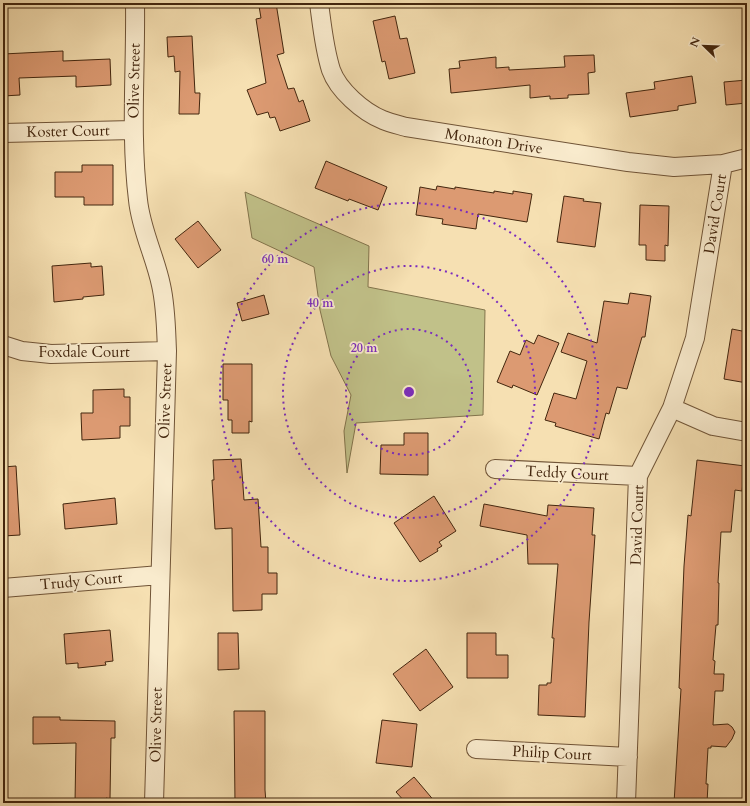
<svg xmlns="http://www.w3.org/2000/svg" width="750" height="806" font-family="Cardo,serif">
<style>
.green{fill:#c1c189;stroke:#82744c}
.building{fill:#dc9a72;stroke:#43260e}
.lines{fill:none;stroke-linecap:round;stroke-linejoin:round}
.street-casing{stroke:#705437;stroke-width:20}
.street{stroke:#f9ebcd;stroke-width:18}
.ring{fill:none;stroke:#7b2cbf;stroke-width:2;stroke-dasharray:2 4}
.labels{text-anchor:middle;stroke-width:3.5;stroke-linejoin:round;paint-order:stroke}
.street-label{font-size:15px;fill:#43260e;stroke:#f9ebcd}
.centre{fill:#7b2cbf;stroke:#f9ebcd;stroke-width:2}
.ring-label{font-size:12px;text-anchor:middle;font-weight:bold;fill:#7b2cbf;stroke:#f9ebcd;stroke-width:3.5;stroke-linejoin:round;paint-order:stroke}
</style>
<rect width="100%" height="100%" fill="#f6e0b2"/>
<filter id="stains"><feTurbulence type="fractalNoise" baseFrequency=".005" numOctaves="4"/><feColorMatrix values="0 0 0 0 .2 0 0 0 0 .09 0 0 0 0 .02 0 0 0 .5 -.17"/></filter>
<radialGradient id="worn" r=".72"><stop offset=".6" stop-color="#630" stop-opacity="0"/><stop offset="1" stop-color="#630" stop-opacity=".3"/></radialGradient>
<path class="green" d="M245,192L369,246L368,287L485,310L483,415L356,423L347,473L344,431L351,395L331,356L320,310L314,267L252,238Z"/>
<path class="building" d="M276,3L284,53L277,55L288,89L294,88L299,102L303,100L310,121L280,131L275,117L270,118L268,112L257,115L247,90L266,83L256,19L261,18L259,6Z
M395,16L400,39L407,38L415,73L389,79L385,61L382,62L373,21Z
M192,36L195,93H200L199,114H179L180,71L175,72L174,56L168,57L167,37Z
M63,51V61L110,59L111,85L76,87V76L19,78L20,95L3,96V54Z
M594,55L595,72L588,73L589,94L568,95V98L550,99V96L530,98V85L451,93L449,69L460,68L459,61L496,57V68L509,67V70L565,67L564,56Z
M692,76L696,103L678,106V110L630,117L626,93L655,89L654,82Z
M747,80V103L726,105L724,82Z
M326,161L387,187L378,210L349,199L348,201L315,188Z
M82,165H113V205H84V197H55V172H82Z
M437,186L455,189V187L494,193V191L513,194V191L532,194L527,222L478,214L476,229L442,224L443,219L416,215L420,187L436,190Z
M564,196L584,199L583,201L601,203L595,247L557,242Z
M640,205L669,206L668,246L665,245V261L646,260V245H639Z
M198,221L221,250L198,268L175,239Z
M91,263V267L102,266L104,295L83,297V299L54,302L52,266Z
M630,293L651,296L645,337H642L627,389L617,387L609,414L606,413L599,439L555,426L556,423L545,420L554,393L576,399L587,361L561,352L568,333L597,343L604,301L628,304Z
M264,295L269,314L242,321L237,303Z
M732,329L747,332V383L724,379Z
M538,335L559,343L537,395L513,385L512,388L497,382L510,351L520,355L526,340L534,344Z
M223,364H252V422L249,421V433H232V420H228V400H223Z
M124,389V397H130V426H120V438L82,440L81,413H93V390Z
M404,433H428V475L380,474L381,445H404Z
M241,459L244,500L258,499L261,547H268V573H277V594H262V610L233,611L232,528L215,529L212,480H214L213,460Z
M697,460L745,466L742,491L735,490L731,532H721L718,583H719L718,625H716L713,660L715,661L714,674H724L723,691H715L713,725L728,724L732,727L735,732L732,739L726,747L711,746V748H708L706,784H708L707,803H674L681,689L679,688L684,566L688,515L691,516Z
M16,466L20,535L3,536V467Z
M434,496L456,531L439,542L442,546L437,549L438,551L420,562L394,523Z
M115,498L117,524L65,529L63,504Z
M484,504L547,516L548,505L594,508L592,535H595L589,622L585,717L538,715L539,685H547V683H551L554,638H552L558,564H528L527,535L480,526Z
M110,630L113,661L105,662L106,665L78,668V663L66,664L64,634Z
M218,633H238L239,669L218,670Z
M467,633H496V655H508V678H467Z
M426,649L453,687L420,711L393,674Z
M234,711H265V790L266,803H235Z
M33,717H60V720L115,721V738H111L110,799L106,798L105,803H75L76,743L33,744Z
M382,720L417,724L412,767L376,763Z
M414,777L436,803H406L396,792Z"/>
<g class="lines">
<g class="street-casing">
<path id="street" d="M135,3C136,69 130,135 138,200C141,230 155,256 161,285C166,307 166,329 167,351L154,803
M319,3C322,25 324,48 331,70C338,90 363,112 383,120C390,123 399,125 406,127L628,162L674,167L723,164L747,158
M3,133L133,130
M3,345L22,351L51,354L167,351
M672,408L713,426L747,432
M495,469L638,476
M3,588L160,575
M476,749L628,757
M626,803L638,476L672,408L695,338L723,164"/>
</g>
<use href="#street" class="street"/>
</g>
<g class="ring">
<circle cx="409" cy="392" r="63"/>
<circle cx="409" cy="392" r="126"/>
<circle cx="409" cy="392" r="189"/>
</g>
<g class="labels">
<g class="street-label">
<text transform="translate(134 81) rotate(-89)" y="5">Olive Street</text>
<text transform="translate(68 131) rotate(-1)" y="5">Koster Court</text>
<text transform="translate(494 141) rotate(9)" y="5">Monaton Drive</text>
<text transform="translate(715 214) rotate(-81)" y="5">David Court</text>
<text x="84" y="357">Foxdale Court</text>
<text transform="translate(165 401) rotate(-88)" y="5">Olive Street</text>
<text transform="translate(567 473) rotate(3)" y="5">Teddy Court</text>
<text transform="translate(637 525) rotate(-88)" y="5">David Court</text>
<text transform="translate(81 581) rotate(-5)" y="5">Trudy Court</text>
<text transform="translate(156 725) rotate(-89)" y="5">Olive Street</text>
<text transform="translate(552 753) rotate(3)" y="5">Philip Court</text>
</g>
</g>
<circle cx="409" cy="392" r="6" class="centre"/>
<g class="ring-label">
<text x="275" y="263">60 m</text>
<text x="320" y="307">40 m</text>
<text x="364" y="352">20 m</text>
</g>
<rect width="750" height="806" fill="none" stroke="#f6e0b2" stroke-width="16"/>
<rect x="4" y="4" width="742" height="798" fill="none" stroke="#43260e" stroke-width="2"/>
<rect x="8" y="8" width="734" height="790" fill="none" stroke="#43260e"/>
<g transform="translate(704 46) rotate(293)" stroke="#f9ebcd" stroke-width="3" paint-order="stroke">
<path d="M0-3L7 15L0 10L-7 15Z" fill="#43260e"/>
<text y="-6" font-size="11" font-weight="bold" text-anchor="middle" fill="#43260e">N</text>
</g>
<rect width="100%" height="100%" filter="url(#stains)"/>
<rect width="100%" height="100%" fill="url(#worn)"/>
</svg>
